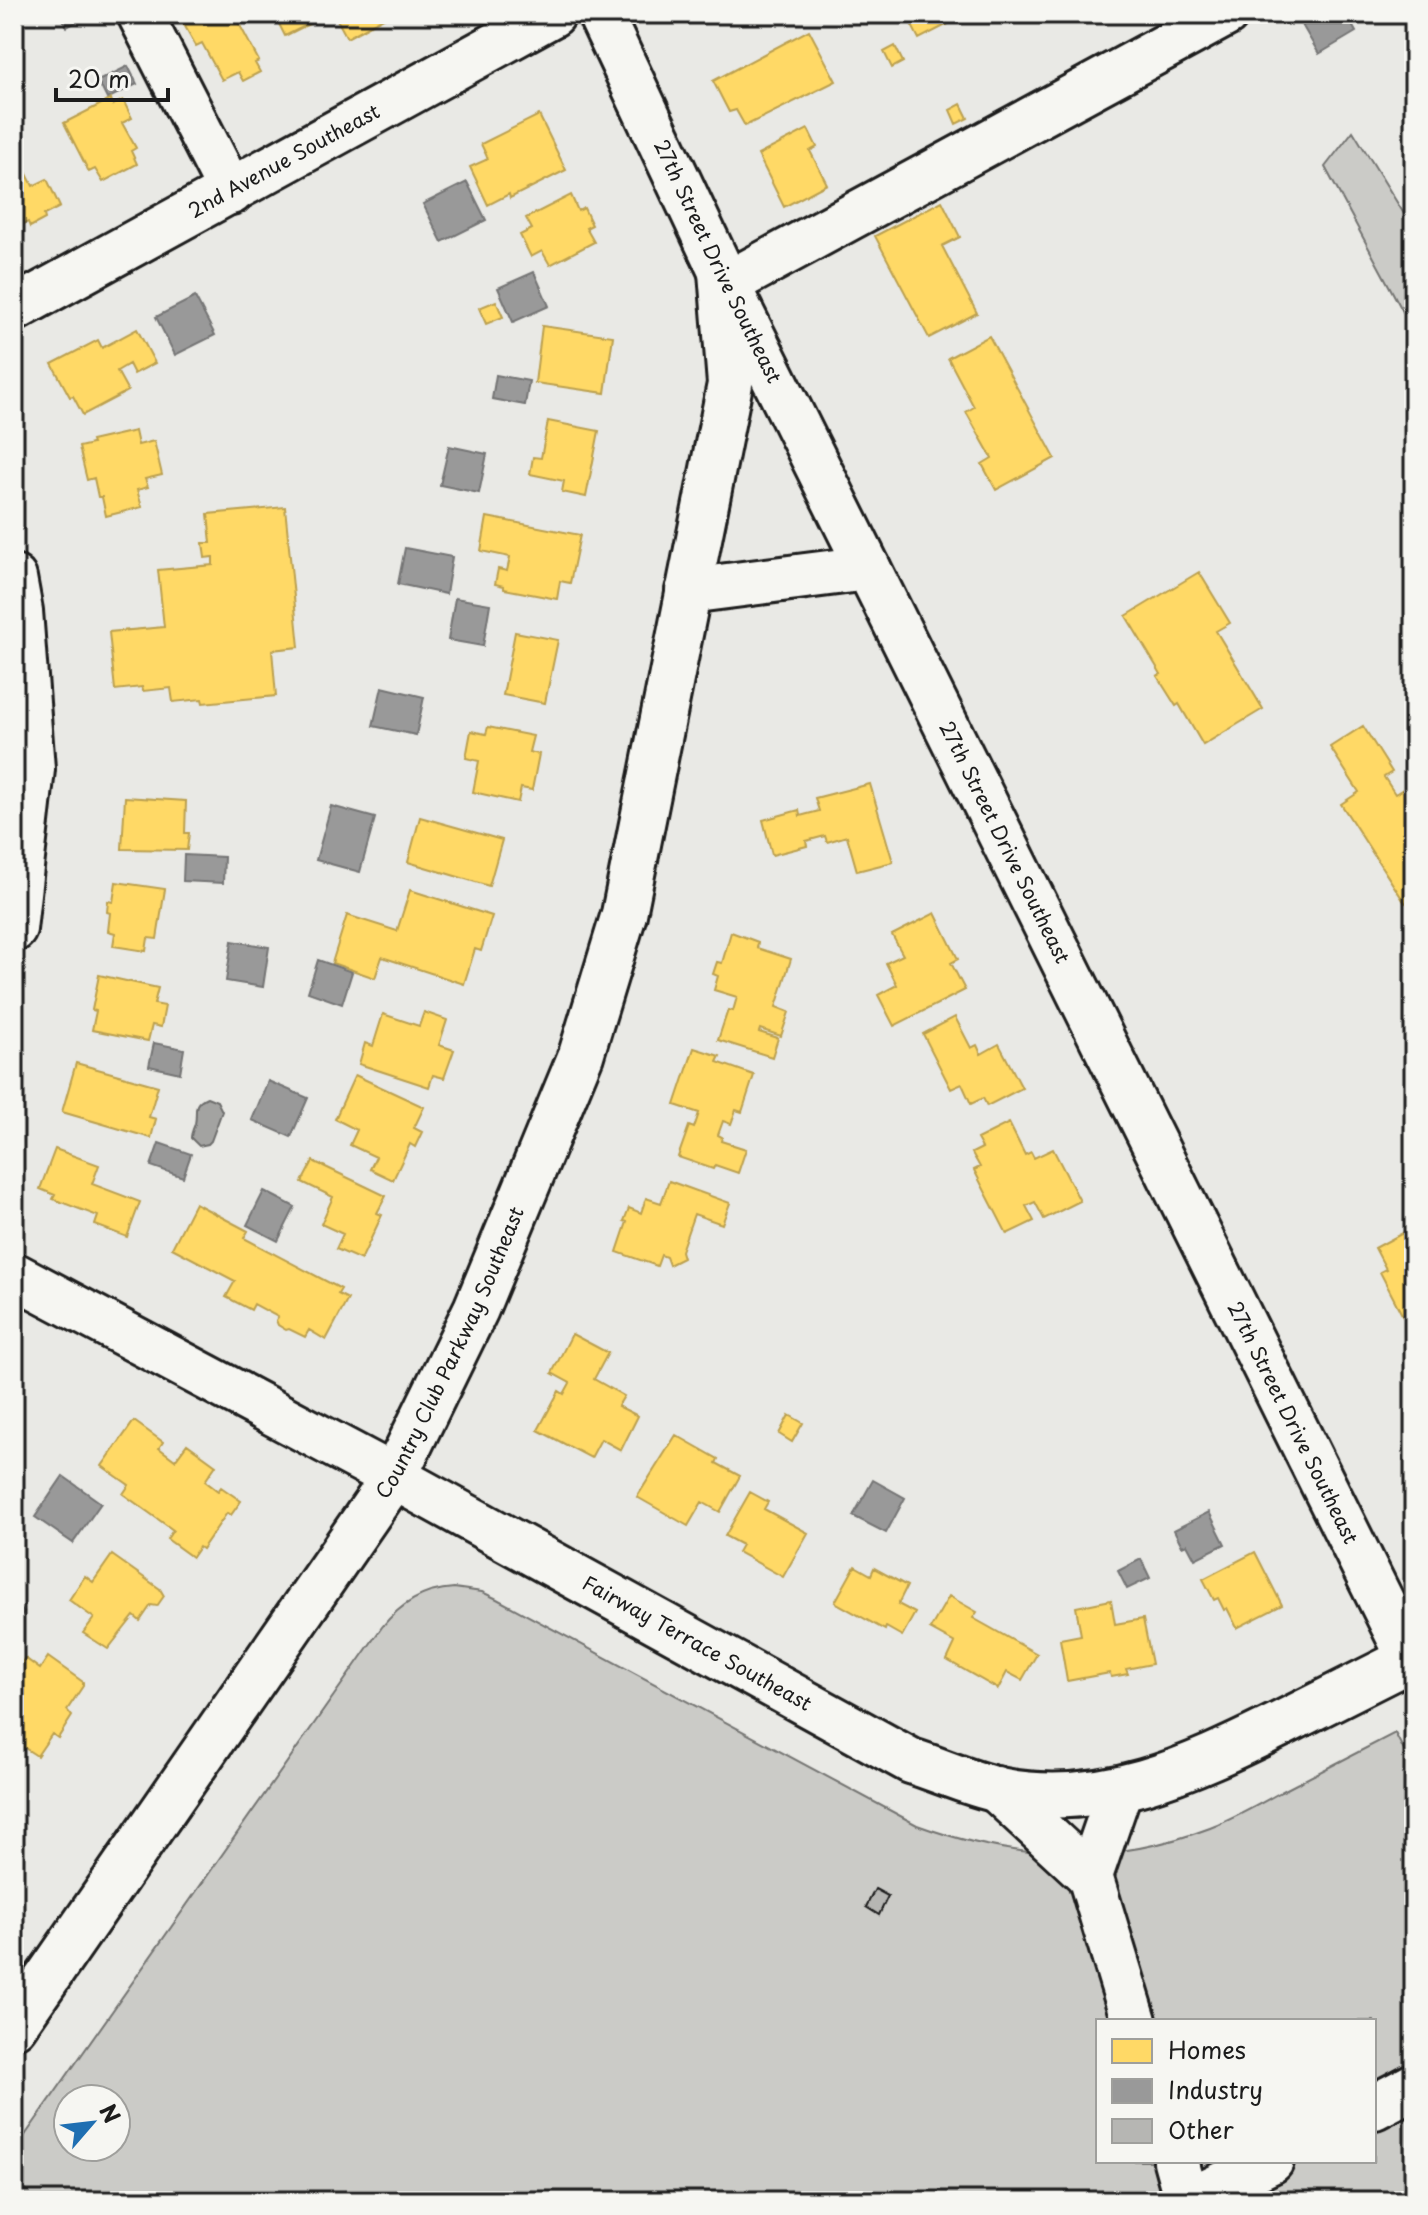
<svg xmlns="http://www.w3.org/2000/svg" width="1428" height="2215" font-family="'Playpen Sans',sans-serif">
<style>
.green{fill:#cbcbc7;stroke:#747472;stroke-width:2;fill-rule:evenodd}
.water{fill:#a3a3a1;stroke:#6d6d6c;stroke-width:2}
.homes{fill:#ffd966;stroke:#bba050;stroke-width:2}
.industry{fill:#999;stroke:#747474;stroke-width:2}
.building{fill:#b6b6b3;stroke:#1c1c1c;stroke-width:2}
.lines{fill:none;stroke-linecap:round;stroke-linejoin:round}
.minor-casing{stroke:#1c1c1c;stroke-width:50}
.minor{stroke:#f6f6f2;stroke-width:44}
.labels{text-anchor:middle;stroke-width:8;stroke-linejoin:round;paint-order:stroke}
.street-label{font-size:20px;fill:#1c1c1c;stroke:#f6f6f2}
</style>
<rect width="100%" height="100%" fill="#e9e9e5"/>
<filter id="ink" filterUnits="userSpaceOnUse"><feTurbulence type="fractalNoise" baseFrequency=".0125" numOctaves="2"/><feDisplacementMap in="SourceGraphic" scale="16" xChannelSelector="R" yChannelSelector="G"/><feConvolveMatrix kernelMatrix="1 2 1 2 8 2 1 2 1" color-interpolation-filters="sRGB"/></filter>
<g filter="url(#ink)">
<path class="green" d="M1353,131L1414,230V332L1325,167Z
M454,1588L482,1592L495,1598L917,1825C1016,1861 1110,1866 1210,1828C1235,1818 1258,1805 1281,1792C1319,1772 1357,1753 1395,1733L1414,1770V2201H14V2151L382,1627C401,1603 423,1590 454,1588ZM1098,2021H1374V2161H1098ZM68,2099H116V2147H68Z"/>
<path class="water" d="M207,1097L217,1101L222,1111L211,1141L208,1144L199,1146L191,1138C191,1133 193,1129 195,1124C198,1111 191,1104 207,1097Z"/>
<path class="homes" d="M185,14H234L259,61L255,63L260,72L243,81L238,72L222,80L202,43L196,46L182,21L187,18Z
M274,14H317L319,19L285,36Z
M334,14H388L389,15L347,38Z
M906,14H942L948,24L919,39Z
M809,30L836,81L745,126L736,110L729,112L713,81Z
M895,46L903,62L892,68L884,52Z
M111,99L113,105L123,100L132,118L122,123L136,148L131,151L137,164L103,182L95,169L89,172L64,123Z
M961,104L968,118L956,124L950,110Z
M539,115L566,170L510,198L509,194L488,205L470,167L488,159L481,144Z
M808,129L817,147L810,151L827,184L784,207L758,155Z
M18,156L33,186L47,179L60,207L44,215L45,219L30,227L28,222L14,228V158Z
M571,195L578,211L584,208L592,225L586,228L594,242L550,265L542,251L531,257L520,235L532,229L526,218Z
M942,201L960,237L942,246L977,313L929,338L875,236Z
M496,301L503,317L486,324L479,308Z
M542,326L613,336L605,393L535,383Z
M137,329L155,363L134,374L129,364L117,371L128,391L83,415L73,396L70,397L52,364L98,340L102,348Z
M989,336L1055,458L996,490L982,464L992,458L966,412L974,407L948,358Z
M548,421L599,431L586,497L562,492L564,481L530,474L533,457L541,458Z
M135,431L138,445L154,441L162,475L145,479L148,487L137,490L142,507L106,516L102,497H98L94,478L87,480L79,447L92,444L91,441Z
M285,507L299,647L272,650L276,696L203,703L202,699L173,702L171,688L143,691L142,687L115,690L109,632L164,627L158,570L213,565V557L205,558L203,543H211L208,514Z
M487,517L580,535L570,583L560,581L557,599L504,589V586L495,584L498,569L507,571L510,557L481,551Z
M1199,572L1230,623L1216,631L1263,709L1203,745L1179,704L1176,706L1157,676L1161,674L1126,616Z
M515,632L558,640L545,703L503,695Z
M1363,726L1392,772L1384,777L1395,794L1414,782V897L1405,903L1341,804L1359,792L1330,747Z
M488,727L533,736L529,752L539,754L532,790L521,788L518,802L473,792L479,761L466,758L471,731L486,734Z
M870,784L893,862L857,871L847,836L827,842L825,836L806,841L807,846L772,855L763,820L799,810L800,816L819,811L815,798Z
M125,797L186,801L185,833H189L187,850L122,849Z
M420,817L502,840L489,886L408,862Z
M116,882L165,889L157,939L148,938L146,951L113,946L115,933L108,931L110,913L107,912L108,901L113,902Z
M410,890L492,916L481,951L475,949L464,984L382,957L375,978L332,963L347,915L397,931Z
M935,913L958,959L951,963L965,990L894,1026L878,995L897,985L886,963L903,955L892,935Z
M731,932L758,942L757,948L791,959L776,1007L789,1012L781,1036L760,1029L759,1032L778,1038L772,1057L718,1040L728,1010L733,1011L737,997L714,990L718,976L713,974L717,962L722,963Z
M99,975L158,988L154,1004L165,1006L161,1027L152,1025L148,1041L92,1030L96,1011L92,1010Z
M424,1012L447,1020L439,1045L454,1050L444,1078L433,1075L429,1087L359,1064L365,1043L373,1046L383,1014L419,1026Z
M955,1017L971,1048L977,1045L981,1054L999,1044L1022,1088L987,1106L983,1098L971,1104L962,1084L951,1089L923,1034Z
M694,1048L720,1056L717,1062L754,1075L742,1112L736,1110L731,1124L723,1121L718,1135L722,1137L721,1141L746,1149L738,1173L715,1165L713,1169L678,1157L689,1126L694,1128L699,1113L675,1105Z
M76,1063L158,1086L149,1117L156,1119L151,1138L62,1112Z
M355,1075L424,1107L414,1128L422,1132L415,1147L410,1144L393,1180L370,1169L376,1157L350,1145L357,1130L335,1119Z
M1009,1123L1025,1155L1031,1152L1034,1158L1053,1149L1080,1201L1044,1219L1035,1202L1026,1206L1034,1221L1007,1234L974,1170L980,1167L972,1153L982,1148L977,1139Z
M55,1149L99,1165L92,1184L140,1202L127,1237L95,1225L98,1216L53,1199L55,1195L40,1189Z
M313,1161L386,1196L377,1213L382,1215L361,1260L336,1249L343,1234L321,1224L333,1197L302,1182Z
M669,1181L730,1203L722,1224L694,1214L681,1251L683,1258L669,1265L666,1257L661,1255L657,1266L617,1252L627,1222L624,1221L629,1208L641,1213L646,1198L661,1203Z
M195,1203L248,1231L244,1238L341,1289L338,1294L348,1299L326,1340L309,1330L305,1337L289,1329L286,1330L278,1325L276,1320L278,1317L254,1304L251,1310L226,1297L235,1281L172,1248Z
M1414,1227V1338L1380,1272L1386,1269L1375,1248Z
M572,1334L608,1353L594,1379L624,1396L618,1406L638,1416L621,1450L601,1439L591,1458L538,1430L559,1391L564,1394L570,1383L552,1373Z
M789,1415L803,1423L792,1442L779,1434Z
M134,1421L163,1442L159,1448L175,1460L187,1444L216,1465L205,1481L218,1491L221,1487L241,1501L231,1515L227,1513L202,1549L199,1547L192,1557L167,1539L173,1530L123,1494L129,1485L102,1466Z
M676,1435L718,1459L716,1463L740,1476L720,1512L702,1502L688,1526L637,1497Z
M750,1492L768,1502L764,1509L808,1533L783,1577L738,1552L742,1545L725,1536Z
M1255,1552L1282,1605L1237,1628L1227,1608L1224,1610L1218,1598L1214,1600L1203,1579Z
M112,1555L160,1589L164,1596L157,1606L151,1605L140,1621L134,1616L108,1649L83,1633L94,1618L69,1600L85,1576L93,1582Z
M855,1566L871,1575L874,1568L907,1586L898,1604L915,1613L902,1636L886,1627L885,1630L835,1602Z
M949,1596L977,1612L973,1618L1037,1654L1022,1680L1007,1672L998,1689L947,1660L955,1643L930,1629Z
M1111,1600L1115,1624L1143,1619L1152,1664L1126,1669L1128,1674L1111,1677L1110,1673L1067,1681L1060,1639L1081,1635L1076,1607Z
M48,1657L83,1682V1686L67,1710L72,1716L58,1738L52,1734L37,1756L14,1741V1691L21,1682L14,1674L25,1658L40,1669Z"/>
<path class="industry" d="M60,14H91L67,27Z
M1305,14H1346L1356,32L1319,54L1298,18Z
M128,66L137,84L107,99L98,81Z
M467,182L486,220L442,242L423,204Z
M534,272L549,306L513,322L498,288Z
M195,297L215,335L175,355L156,317Z
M496,375L529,381L525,405L492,399Z
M449,446L487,454L479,493L440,485Z
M405,548L452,557L446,594L398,584Z
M455,598L490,604L483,646L448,640Z
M382,687L424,697L416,735L373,726Z
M331,806L375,818L360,872L316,860Z
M184,855L224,857L223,883L183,881Z
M232,941L269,947L263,987L226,981Z
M318,960L352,972L342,1004L308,992Z
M154,1043L184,1049L180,1073L149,1066Z
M268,1081L308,1098L291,1137L252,1120Z
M159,1143L191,1154L183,1177L151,1166Z
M264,1191L295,1207L278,1241L247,1225Z
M63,1476L101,1503L73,1543L35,1517Z
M873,1480L905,1498L886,1533L853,1516Z
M1209,1512L1225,1544L1195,1559L1187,1544L1182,1546L1174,1530Z
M1141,1559L1150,1578L1127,1589L1118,1571Z
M14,1604L24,1612L14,1626Z"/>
<path class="building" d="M875,1889L888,1896L879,1915L866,1907Z"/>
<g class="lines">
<g class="minor-casing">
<g id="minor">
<path d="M140,14L231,192"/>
<path id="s1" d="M600,14L727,284L1414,1667"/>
<path d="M727,284L1226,14"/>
<path id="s2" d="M14,309L553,14"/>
<path d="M14,578L20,611L32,769L14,929"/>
<path d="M688,591L868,568"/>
<path id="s3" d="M14,1275L394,1477L911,1761C940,1770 969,1784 999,1790C1101,1811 1190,1769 1279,1725C1323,1703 1367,1681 1410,1659"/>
<path d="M996,1789L1090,1876L1120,1789"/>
<path d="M1090,1876L1134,2021"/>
<path id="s4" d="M14,2026L394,1477L476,1309L581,1055L624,914L730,384L721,272"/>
<path d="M1374,2107L1414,2086"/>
<path d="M1176,2161L1187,2201"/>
<path d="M1189,2201L1271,2161"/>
</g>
</g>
<use href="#minor" class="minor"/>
</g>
</g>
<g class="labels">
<g class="street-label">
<text dy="7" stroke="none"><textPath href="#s2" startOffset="308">2nd Avenue Southeast</textPath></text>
<text dy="7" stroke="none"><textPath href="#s1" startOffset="274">27th Street Drive Southeast</textPath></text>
<text dy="7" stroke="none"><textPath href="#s1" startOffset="922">27th Street Drive Southeast</textPath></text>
<text dy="7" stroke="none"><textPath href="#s4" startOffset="804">Country Club Parkway Southeast</textPath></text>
<text dy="7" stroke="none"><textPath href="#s1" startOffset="1570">27th Street Drive Southeast</textPath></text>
<text dy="7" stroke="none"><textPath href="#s3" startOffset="776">Fairway Terrace Southeast</textPath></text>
</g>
</g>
<rect width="1428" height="2215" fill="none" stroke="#f6f6f2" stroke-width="48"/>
<rect x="24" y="24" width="1380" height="2167" fill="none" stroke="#1c1c1c" stroke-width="3" filter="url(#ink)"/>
<rect x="1096" y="2019" width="280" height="144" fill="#f6f6f2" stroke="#9f9f9c" stroke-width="2"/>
<rect x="1112" y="2039" width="40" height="24" fill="#ffd966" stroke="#9f9f9c" stroke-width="2"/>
<text x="1168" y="2059" font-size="24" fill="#1c1c1c">Homes</text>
<rect x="1112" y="2079" width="40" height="24" fill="#999999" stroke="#9f9f9c" stroke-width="2"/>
<text x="1168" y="2099" font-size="24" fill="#1c1c1c">Industry</text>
<rect x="1112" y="2119" width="40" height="24" fill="#b6b6b3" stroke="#9f9f9c" stroke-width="2"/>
<text x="1168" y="2139" font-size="24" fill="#1c1c1c">Other</text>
<g transform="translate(92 2123) rotate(62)"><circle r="38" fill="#f6f6f2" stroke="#9f9f9c" stroke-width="2"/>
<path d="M0-6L14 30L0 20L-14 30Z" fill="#1f6fb2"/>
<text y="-12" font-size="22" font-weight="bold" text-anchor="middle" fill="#1c1c1c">N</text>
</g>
<path d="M56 88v12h112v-12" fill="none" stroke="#1c1c1c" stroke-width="4"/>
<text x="68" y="88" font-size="24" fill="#1c1c1c" stroke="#f6f6f2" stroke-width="6" paint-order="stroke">20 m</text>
</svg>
